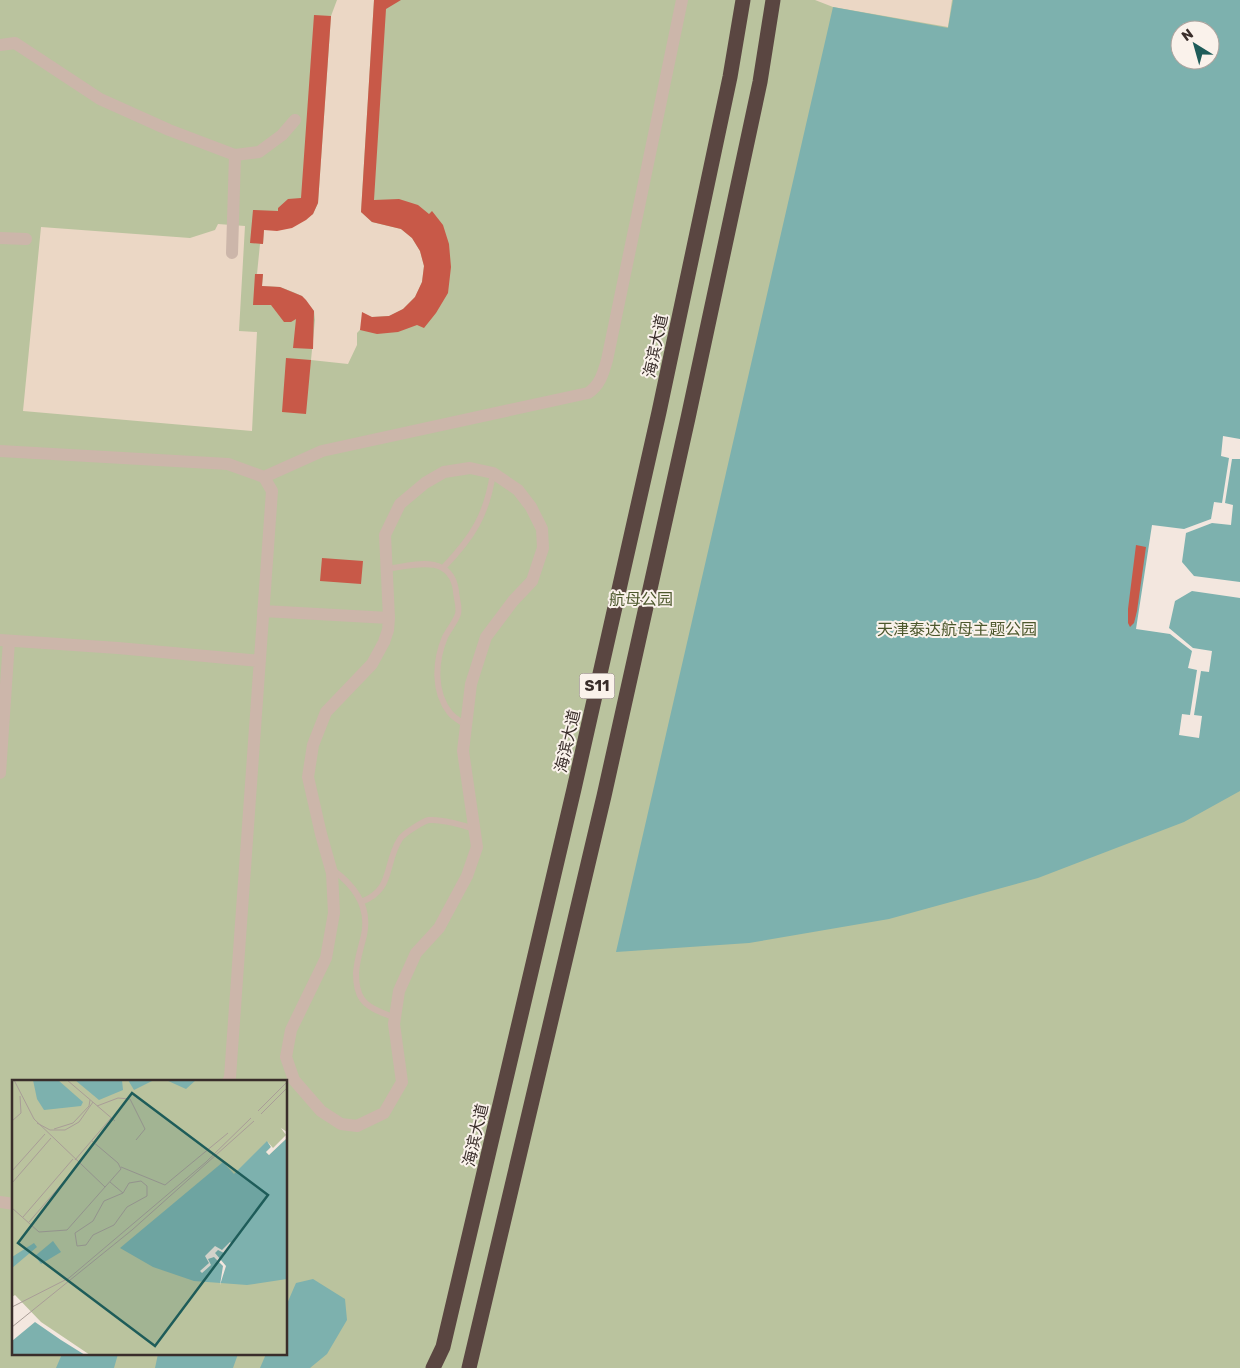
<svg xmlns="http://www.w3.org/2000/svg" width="1240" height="1368" font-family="Rubik,'Noto Sans SC',sans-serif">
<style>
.green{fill:#bac39e;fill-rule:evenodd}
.plaza{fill:#ebd7c5}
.water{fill:#7db1ae;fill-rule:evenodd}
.pier{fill:#f3e7df}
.building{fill:#c85948}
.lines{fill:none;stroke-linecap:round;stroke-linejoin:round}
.lane{stroke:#ccb6aa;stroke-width:6}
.street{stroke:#ccb6aa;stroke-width:12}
.highway{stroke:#5a4641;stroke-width:15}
.labels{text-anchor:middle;stroke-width:4;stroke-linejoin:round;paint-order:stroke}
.shield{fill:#faf2eb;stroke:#736864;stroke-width:1}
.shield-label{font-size:15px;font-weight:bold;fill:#392d2a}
.street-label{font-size:16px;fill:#392d2a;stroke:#faf2eb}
.park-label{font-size:16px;fill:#4d582d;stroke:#faf2eb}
.inset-road{fill:none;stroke:#a99d97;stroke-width:1}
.view{fill:#1e5c59;fill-opacity:0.15;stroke:#1e5c59;stroke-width:2.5}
.inset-edge{fill:none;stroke:#392d2a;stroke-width:2.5}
</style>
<rect width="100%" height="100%" fill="#f3e7df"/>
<path class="green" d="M0,0H1240V1368H0ZM1180,30H1210V60H1180ZM14,1082H286V1354H14Z"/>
<path class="plaza" d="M337,0H374L361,212L372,222L401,229L412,238L420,251L424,266L422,282L415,297L403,309L389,316L372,317L357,333V345L348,364L311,360L315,320L314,311L302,296L293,292L280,287L262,286L263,275L257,274L260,244H263L264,230L292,227L313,214L318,203L331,16Z
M815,0H952L948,27L833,7Z
M218,224L245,226L239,331L257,332L252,431L23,411L41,227L190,238L215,230Z"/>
<path class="water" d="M953,0H1240V791L1184,822L1038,878L889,919L749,943L616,952L833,7L948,28ZM1180,30H1210V60H1180Z
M313,1279L345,1299L347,1320L327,1354L310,1368H260L266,1354H286V1306L296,1283Z
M62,1354H118L114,1368H56Z
M158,1354H238L233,1368H155Z"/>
<path class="pier" d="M1223,436L1240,439V459H1232L1225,503L1233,505L1231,525L1212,523L1186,533L1182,562L1194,576L1240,582V598L1192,591L1175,601L1169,628L1193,648L1212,651L1209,672L1201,671L1194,715L1202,716L1199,738L1179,735L1182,714L1190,715L1197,670L1188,668L1192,651L1170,634L1136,629L1152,525L1184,529L1211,519L1214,502L1222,503L1229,458L1221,456Z"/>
<path class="building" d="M374,0H401L386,9L374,200L399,199L418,205L429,214L432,211L443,225L449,244L451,267L448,293L436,313L424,328L417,325L398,332L377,334L360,330L362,312L372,317L389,316L403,309L415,297L422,282L424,266L420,251L412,238L401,229L372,222L361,212Z
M314,15L331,16L318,203L313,214L306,220L292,228L277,231L264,230L263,244L250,243L253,210L278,211V208L288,199L301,198Z
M255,274H263L262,286L280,287L302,296L306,300L314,311L313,349L293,348L296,319L291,322H284L271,305H253Z
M286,358L311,360L306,414L282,412Z
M1136,545L1146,547L1137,611L1134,623L1130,627L1128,623V609Z
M322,558L363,561L361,584L320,581Z"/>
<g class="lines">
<path class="lane" d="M443,568C472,538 487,515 493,473
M387,569C413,565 451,553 456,591C456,597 460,607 458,614C456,621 449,629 445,637C435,661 433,692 450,713C454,718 461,721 465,725
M333,870C355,886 370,907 364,935C361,948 357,959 356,973C356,981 357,992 362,999C369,1009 384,1013 395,1018
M361,902C394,890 384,864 400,839C403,834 423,821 429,820C441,819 463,825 474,829"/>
<path class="street" d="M0,45L15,43L100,99L169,130L235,155L232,253
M235,155L259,152L282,135L295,120
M0,238L26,239
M0,451L228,464L264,477L272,491L230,1077L228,1082
M264,477L322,451L588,393C600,385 603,374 607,360L682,0
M263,611L389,618L385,535L400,504L425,483L444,472L470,468L493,473L518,490L531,507L542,529L543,548L532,581L513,601L486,637L471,684L463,751L477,847L467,876L439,928L416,953L399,991L394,1024L402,1082L384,1113L357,1126L341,1124L321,1111L294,1080L286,1057L291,1030L326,958L334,913L332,873L321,834L308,777L313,745L326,712L372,664L384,642L388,630L389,618
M0,640L118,648L260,661
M0,773L9,641
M0,1202L14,1204"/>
<path class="highway" d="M433,1368L443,1347L574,789L659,412L730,77L743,0
M469,1368L604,796L688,418L760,82L773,0"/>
</g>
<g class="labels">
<rect class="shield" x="579.5" y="673.5" width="35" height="25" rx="4"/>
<g class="shield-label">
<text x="597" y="691">S11</text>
</g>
<g class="street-label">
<text transform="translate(655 346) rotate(-78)" y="6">海滨大道</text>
<text transform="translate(567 741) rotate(-77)" y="6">海滨大道</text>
<text transform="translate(475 1135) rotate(-77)" y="6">海滨大道</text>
</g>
<g class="park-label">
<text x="641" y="605">航母公园</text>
<text x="957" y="635">天津泰达航母主题公园</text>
</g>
</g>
<g transform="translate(12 1080)">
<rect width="275" height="275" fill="#f3e7df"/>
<path d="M0,0H275V275H78L29,242L3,215L0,217Z" fill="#bac39e"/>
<path d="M21,0H46L71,22L69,26L32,30L25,19ZM63,0H110L111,10L87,20ZM116,0H142L122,10ZM154,0H184L174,9ZM275,58V199L235,205L182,201L141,187L108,168L211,82L222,94L255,61L259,67L254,72L257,75ZM41,161L49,172L29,184L23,176ZM22,163L25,167L0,188V177ZM23,242L49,260L73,275H0V261Z" fill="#7db1ae"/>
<path d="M269,48L275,52V58L257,75L254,72L259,67L255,61L261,68L274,55ZM218,162L220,164L212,173L206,170L203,173L214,186L208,205L211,186L202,177L196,179L199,185L190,193L188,191L197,183L193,176L203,166L210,170Z" fill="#f3e7df"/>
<path class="inset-road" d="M2,0L22,39M55,0L103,41M85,26L106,18L118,19L133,49L124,60M246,31L275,2M249,34L275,8M22,39L93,107M0,41L9,33L8,16M25,43L38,50H53L67,42L81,22M42,49L61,43L77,26L78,20M63,80L99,38M109,87L153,105L216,53M0,91L33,54M98,102L111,113L117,103L129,101L135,106V116L115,127L102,145L81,155L74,165L65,166L63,153L81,141L92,121L111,113M0,103L39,58M0,128L27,152L55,150L109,89L106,83L80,61M11,137L61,79M17,142L67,84M0,227L57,198L194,82L239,38M0,247L120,150L242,41"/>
<path class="view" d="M120,13L256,115L143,266L6,163Z"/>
<rect width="275" height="275" class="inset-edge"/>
</g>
<g transform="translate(1195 45) rotate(323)"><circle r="24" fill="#faf2eb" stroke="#ada39e"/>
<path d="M0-4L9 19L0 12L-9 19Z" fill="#1e5c59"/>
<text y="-8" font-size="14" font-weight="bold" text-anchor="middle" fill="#392d2a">N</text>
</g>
</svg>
